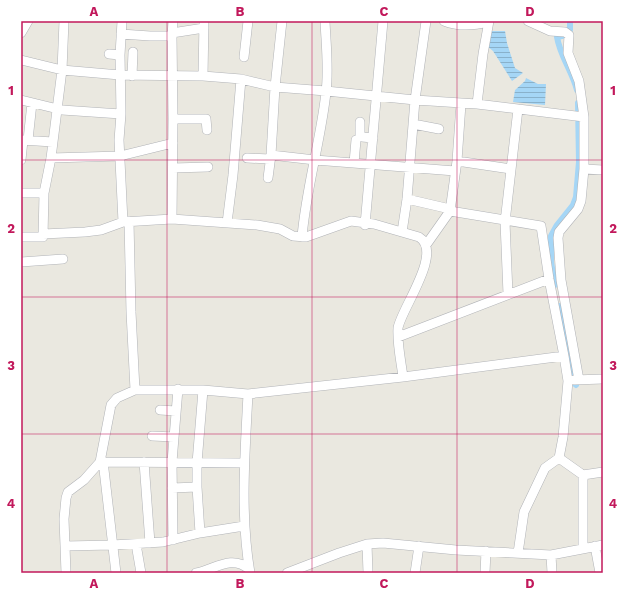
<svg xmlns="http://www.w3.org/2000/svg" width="624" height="594" font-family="'Work Sans',sans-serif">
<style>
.water{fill:url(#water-rules)}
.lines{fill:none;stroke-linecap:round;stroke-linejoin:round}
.canal{stroke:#a5d6f6;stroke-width:6}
.minor-casing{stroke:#b1b3b7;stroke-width:10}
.minor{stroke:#fff;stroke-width:9}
.grid{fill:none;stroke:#c2185b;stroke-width:1;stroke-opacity:0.55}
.neatline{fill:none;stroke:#c2185b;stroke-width:1.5}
.grid-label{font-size:13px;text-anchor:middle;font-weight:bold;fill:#c2185b}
</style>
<defs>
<pattern id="water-rules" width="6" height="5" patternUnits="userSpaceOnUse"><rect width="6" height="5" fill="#a5d6f6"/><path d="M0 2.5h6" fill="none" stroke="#89b1cb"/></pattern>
</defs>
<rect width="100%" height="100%" fill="#eae8e0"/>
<path class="water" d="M489,31H505L507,43L515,68L523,73L512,81L493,51L487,46Z
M526,78L538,84H546L545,105L513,102L515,90L525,81Z"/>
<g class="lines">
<path class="canal" d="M570,21V30L562,36L557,37C560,56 572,71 577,90
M555,285L551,262V236L557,225L573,205L576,197L579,162L578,103
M559,306L574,383L576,385"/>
<g class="minor-casing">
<path id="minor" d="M122,21L120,55L121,114L119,140L123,222
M444,21C459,27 473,26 488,22
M21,33L28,21
M172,33L204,28
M121,34L150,36H172L173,119L172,219
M172,36L173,21
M109,54L120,55
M244,57L248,21
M21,60L62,70L120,75L203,76L241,79L275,87L326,91L415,100L477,104L584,117L579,81L568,53L569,35L565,32L550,31L528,21
M132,76L133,52
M203,76L204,21
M21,100L62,110L121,114
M477,104L483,54L489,21
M173,119H206L207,130
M360,122V136L362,137L373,138
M413,124L439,129
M21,140L53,142
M28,140L32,103
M271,155L315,160L455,171
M51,158L120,156L173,143
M247,158L270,159
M21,160L23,140
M457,161L511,169
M354,163L356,140
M173,168L208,167
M584,169L603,170
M268,178L271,155L275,87L282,21
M21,193H44
M407,199L450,209
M450,211L457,161L461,104
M129,221L131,312L135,390
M227,223L233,175L241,79
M365,225L383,21
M402,232L407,199L415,100L426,21
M43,234L85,232L101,230L123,222L172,219L257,225L280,229L293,236L306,237L351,221L374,224L419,237C444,252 401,309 398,328C397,344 401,361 403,377
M21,237H43L44,193L51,158L62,70L64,21
M302,237C306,188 321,140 326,92C329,69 326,44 325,21
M426,245L450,211L541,226L549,279L564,356
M21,262L63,259
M508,294L505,222L518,109
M398,337L549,279
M574,380L603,379
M579,380L561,280L558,238L559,232L578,209L581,201L584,169V117
M248,394L403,377L564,356L568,381L563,437L559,458L545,468L524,512L518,553
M160,410L176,411
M152,436L174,437
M559,458L583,475L603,472
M103,461L116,573
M100,462L244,463
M144,462L150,543
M172,488L197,487
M200,533L244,526
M173,540L172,462L178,389
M136,544L141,573
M367,544L368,573
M65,546L112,545L163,542L200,533L197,487V463L203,390
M595,546L600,573
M583,548V475
M551,555L552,573
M66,573L64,519L66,498L68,492L84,480L100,462L111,405L117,398L135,390H203L248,394C245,454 240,514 250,573
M196,573C214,570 231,554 249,569
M287,573L339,553L367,544L383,543L456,550L551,555L603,545
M415,573L419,546
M485,573L486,551"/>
</g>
<use href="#minor" class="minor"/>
</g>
<path class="grid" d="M167,21V573M312,21V573M457,21V573M21,160H603M21,297H603M21,434H603"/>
<rect width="624" height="594" fill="none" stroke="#ffffff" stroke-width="44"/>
<rect x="22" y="22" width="580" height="550" class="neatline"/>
<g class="grid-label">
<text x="94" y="16">A</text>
<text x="240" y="16">B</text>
<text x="384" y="16">C</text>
<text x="530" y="16">D</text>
<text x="11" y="95">1</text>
<text x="613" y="95">1</text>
<text x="11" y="233">2</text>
<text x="613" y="233">2</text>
<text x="11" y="370">3</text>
<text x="613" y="370">3</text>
<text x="11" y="508">4</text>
<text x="613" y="508">4</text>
<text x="94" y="588">A</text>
<text x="240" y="588">B</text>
<text x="384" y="588">C</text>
<text x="530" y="588">D</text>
</g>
</svg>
